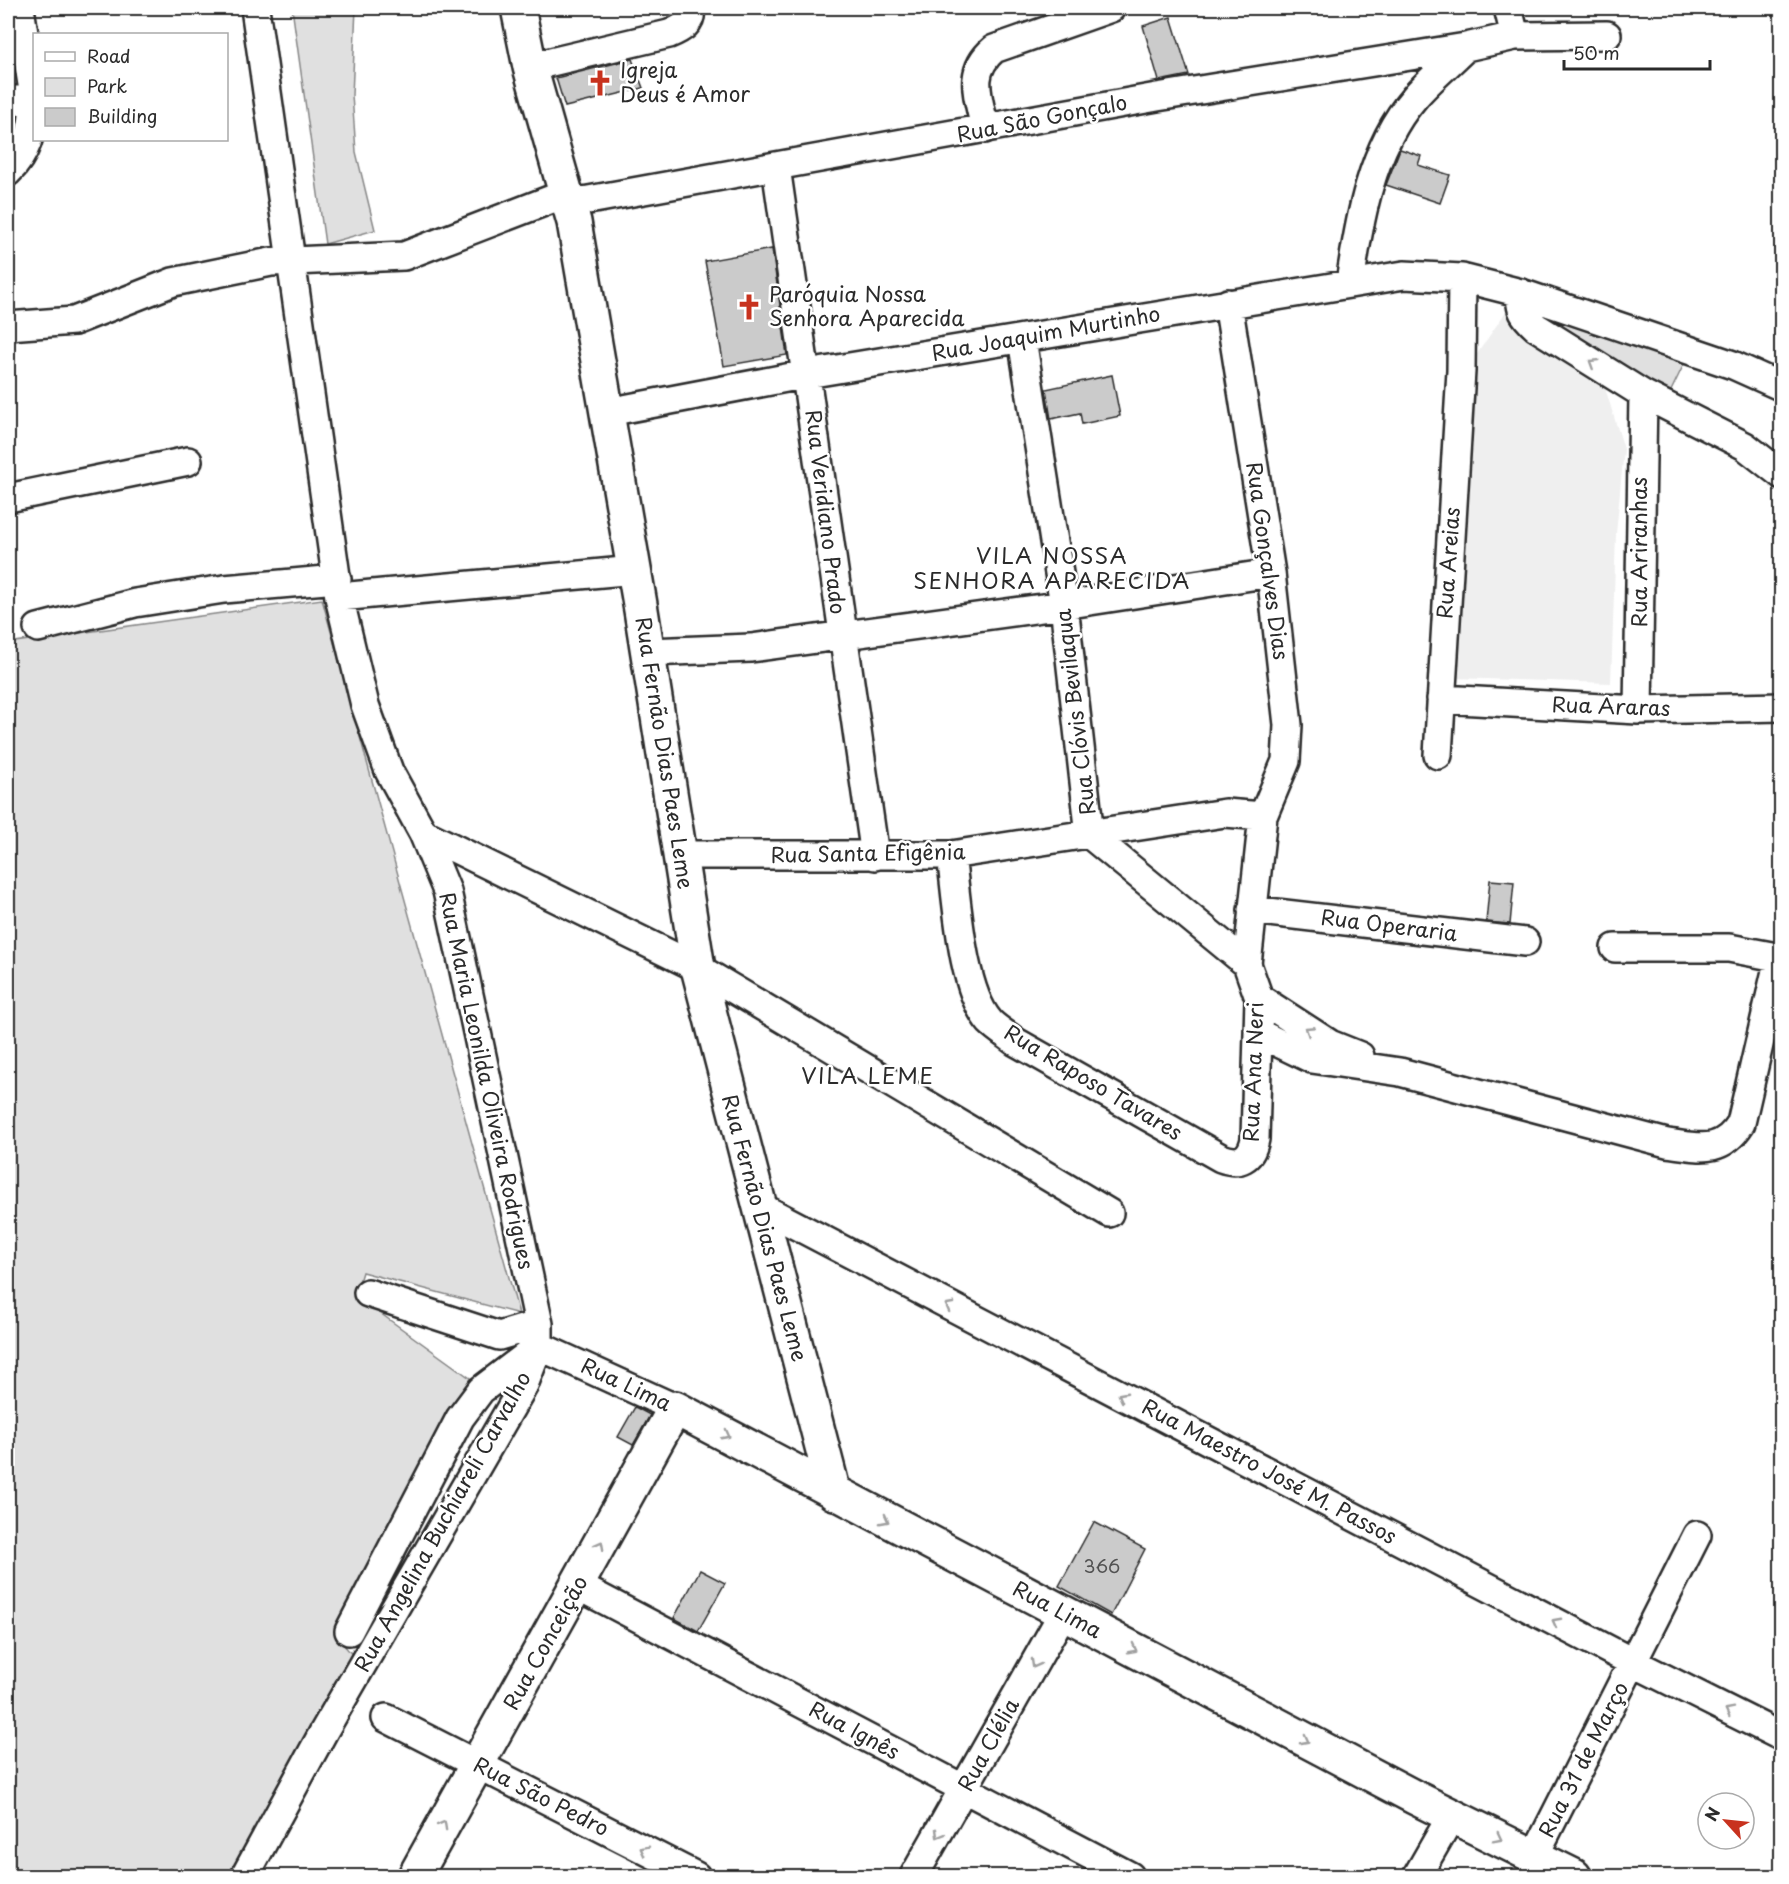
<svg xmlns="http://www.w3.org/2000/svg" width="1789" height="1884" font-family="'Playpen Sans',sans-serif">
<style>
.built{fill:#efefef}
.green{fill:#e0e0e0;stroke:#868686;stroke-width:1.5}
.building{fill:#cbcbcb;stroke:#2b2b2b;stroke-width:1.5}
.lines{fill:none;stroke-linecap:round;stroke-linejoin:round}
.minor-casing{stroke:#2b2b2b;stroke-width:32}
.major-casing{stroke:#2b2b2b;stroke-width:38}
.minor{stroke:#fff;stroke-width:27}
.major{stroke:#fff;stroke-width:33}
.oneway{stroke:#a0a0a0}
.labels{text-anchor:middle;stroke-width:5;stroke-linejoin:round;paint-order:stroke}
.number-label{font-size:18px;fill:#535353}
.poi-label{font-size:21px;fill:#2b2b2b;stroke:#fff;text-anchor:start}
.street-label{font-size:21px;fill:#2b2b2b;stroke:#fff}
.neighbourhood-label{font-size:22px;letter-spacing:1.5px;fill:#2b2b2b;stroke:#fff}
</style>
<rect width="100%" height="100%" fill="#fff"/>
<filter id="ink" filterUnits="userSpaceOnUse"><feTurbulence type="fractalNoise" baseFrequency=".0167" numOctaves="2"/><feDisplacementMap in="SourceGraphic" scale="12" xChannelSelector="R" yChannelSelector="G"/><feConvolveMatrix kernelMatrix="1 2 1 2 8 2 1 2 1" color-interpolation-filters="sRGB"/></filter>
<g filter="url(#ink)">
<path class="built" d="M1509,307L1605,388L1624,449L1616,534L1611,683L1453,678L1468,374L1475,357Z"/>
<path class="green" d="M292,8H356L352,95L356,152L375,230L325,244Z
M1536,313L1684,364L1668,397Z
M322,599L519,1314L362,1272L355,1295L470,1378L336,1636L356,1659L231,1876H8V643Z"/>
<path class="building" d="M1171,17L1189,75L1159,81L1143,26Z
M632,59L643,88L565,107L556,78Z
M1400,149L1421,156L1418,165L1450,175L1440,203L1386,185Z
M772,249L787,355L724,366L705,261Z
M1112,375L1120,416L1082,424L1080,413L1051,419L1046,389Z
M1490,880L1514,882L1510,924L1486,922Z
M635,1407L650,1415L633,1445L618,1437Z
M1094,1522L1145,1549L1111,1615L1059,1586Z
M700,1570L725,1583L698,1631L674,1618Z"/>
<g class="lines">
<g class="minor-casing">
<path id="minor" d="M20,8L34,97
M1508,8L1515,36
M530,67L669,34C681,29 693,23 690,8
M8,101L34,98
M985,129C979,97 966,73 994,49L1111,8
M776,167L875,856
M8,172C28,153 34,126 34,99
M1350,283C1359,221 1371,148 1414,98C1429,80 1449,64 1466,47
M1521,293C1519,310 1524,316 1536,327L1643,394L1745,446L1782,475
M8,326L74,321L173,282L271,262L404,256L557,197L583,201L1157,97L1466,47L1515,36L1607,35
M1022,339L1064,605L1090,835L1247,964
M608,412L807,374L1404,275L1462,278L1521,293L1733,365L1782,387
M8,498L188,461
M339,597L635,570
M38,628L135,603L224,589L337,579
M648,652L751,648L1064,605L1271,573
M1441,699L1638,710L1782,707
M1638,710L1643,394
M1438,755L1461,371L1462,278
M423,833L698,968L1109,1213
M680,855H951L1225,813L1263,816
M951,855C957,899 961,989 990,1022C997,1029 1007,1035 1016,1042L1221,1158C1240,1165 1251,1159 1255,1139L1259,998L1247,964L1263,816L1286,761L1288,725L1271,573L1228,303
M1252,910L1525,942
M1615,948H1729L1782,958
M1259,998L1330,1044L1360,1056
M1258,1033L1312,1059L1400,1072L1667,1143C1699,1147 1721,1155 1741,1123L1779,958
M757,1205L1634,1663L1782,1737
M368,1293L499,1336L539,1324
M539,1346L675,1408
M578,1586L1130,1876
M349,1631L460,1418L481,1390L539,1346
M386,1718L696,1876
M1534,1857L1697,1535
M245,1876L324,1731L524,1385L539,1346V1324L447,891L423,833L389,771L365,705L339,597L255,8
M914,1876L1063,1613
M1417,1876L1452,1815"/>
</g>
<g class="major-casing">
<path id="major" d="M518,8L530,67L574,222L641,610L698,968L834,1493
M415,1876L675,1408L1414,1797L1574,1876"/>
</g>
<use href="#minor" class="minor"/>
<use href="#major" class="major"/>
</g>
<defs><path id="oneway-chevron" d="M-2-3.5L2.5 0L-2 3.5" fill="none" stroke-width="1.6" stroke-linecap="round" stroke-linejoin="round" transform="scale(1.5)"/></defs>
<g class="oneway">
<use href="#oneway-chevron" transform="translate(1593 363) rotate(-148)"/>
<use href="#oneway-chevron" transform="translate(1309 1030) rotate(-147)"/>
<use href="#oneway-chevron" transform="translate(949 1306) rotate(-152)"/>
<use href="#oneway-chevron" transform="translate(1122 1396) rotate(-152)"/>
<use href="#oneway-chevron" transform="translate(726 1435) rotate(28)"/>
<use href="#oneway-chevron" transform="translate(885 1520) rotate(28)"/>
<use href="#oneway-chevron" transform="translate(600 1545) rotate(-62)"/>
<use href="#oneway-chevron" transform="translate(1556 1622) rotate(-152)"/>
<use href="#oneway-chevron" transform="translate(1133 1649) rotate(28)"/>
<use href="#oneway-chevron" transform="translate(1035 1664) rotate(119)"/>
<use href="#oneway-chevron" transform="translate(1729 1711) rotate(-153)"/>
<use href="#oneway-chevron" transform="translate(1305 1740) rotate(28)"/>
<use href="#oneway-chevron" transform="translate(443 1825) rotate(-61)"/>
<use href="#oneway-chevron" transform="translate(939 1834) rotate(120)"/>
<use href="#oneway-chevron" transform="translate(1498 1838) rotate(27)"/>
<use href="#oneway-chevron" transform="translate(644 1850) rotate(-153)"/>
</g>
</g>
<defs>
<g id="church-bare" transform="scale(2.07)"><path d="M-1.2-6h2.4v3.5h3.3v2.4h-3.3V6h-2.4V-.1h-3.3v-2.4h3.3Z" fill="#c8321e" stroke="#fff" stroke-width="2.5" paint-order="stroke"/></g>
</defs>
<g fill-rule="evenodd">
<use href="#church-bare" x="600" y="83"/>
<use href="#church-bare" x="749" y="307"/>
</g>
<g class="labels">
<g class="number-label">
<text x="1102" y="1573">366</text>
</g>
<g class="poi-label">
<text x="620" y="78">Igreja<tspan x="620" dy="24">Deus é Amor</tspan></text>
<text x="769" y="302">Paróquia Nossa<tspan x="769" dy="24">Senhora Aparecida</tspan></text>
</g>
<g class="street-label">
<text transform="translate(1042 119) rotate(-11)" y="7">Rua São Gonçalo</text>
<text transform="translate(1046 334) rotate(-10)" y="7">Rua Joaquim Murtinho</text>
<text transform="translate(825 512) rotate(83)" y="7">Rua Veridiano Prado</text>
<text transform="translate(1640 552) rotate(-90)" y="7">Rua Ariranhas</text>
<text transform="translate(1267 561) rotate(82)" y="7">Rua Gonçalves Dias</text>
<text transform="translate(1449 563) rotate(-86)" y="7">Rua Areias</text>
<text transform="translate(1611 707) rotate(2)" y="7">Rua Araras</text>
<text transform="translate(1076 712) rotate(-97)" y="7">Rua Clóvis Bevilaqua</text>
<text transform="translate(664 753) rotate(81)" y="7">Rua Fernão Dias Paes Leme</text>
<text transform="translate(868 854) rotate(-1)" y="7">Rua Santa Efigênia</text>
<text transform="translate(1389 926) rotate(7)" y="7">Rua Operaria</text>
<text transform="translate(1254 1072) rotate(-88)" y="7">Rua Ana Neri</text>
<text transform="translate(486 1081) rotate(78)" y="7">Rua Maria Leonilda Oliveira Rodrigues</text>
<text transform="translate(1093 1083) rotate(31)" y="7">Rua Raposo Tavares</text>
<text transform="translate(764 1228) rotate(75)" y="7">Rua Fernão Dias Paes Leme</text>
<text transform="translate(626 1385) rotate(25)" y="7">Rua Lima</text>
<text transform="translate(1269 1472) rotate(28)" y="7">Rua Maestro José M. Passos</text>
<text transform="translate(443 1522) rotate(-61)" y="7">Rua Angelina Buchiareli Carvalho</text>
<text transform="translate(1057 1610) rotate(28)" y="7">Rua Lima</text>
<text transform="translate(546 1643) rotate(-61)" y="7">Rua Conceição</text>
<text transform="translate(854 1731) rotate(28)" y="7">Rua Ignês</text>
<text transform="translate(989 1745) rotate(-61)" y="7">Rua Clélia</text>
<text transform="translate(1584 1760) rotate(-63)" y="7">Rua 31 de Março</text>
<text transform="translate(541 1797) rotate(27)" y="7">Rua São Pedro</text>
</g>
<g class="neighbourhood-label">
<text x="1052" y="564">VILA NOSSA<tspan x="1052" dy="25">SENHORA APARECIDA</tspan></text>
<text x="868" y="1084">VILA LEME</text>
</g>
</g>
<rect width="1789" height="1884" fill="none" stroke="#fff" stroke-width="30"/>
<rect x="15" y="15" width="1759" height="1854" fill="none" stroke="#2b2b2b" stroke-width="2" filter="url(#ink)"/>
<rect x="33" y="33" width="195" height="108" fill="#ffffff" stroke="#aaaaaa" stroke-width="1.5"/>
<rect x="45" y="52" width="30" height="9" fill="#ffffff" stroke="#aaaaaa" stroke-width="1.5"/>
<text x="87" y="63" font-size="18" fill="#2b2b2b">Road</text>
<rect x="45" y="78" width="30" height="18" fill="#e0e0e0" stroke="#aaaaaa" stroke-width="1.5"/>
<text x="87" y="93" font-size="18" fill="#2b2b2b">Park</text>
<rect x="45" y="108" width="30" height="18" fill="#cbcbcb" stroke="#aaaaaa" stroke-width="1.5"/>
<text x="87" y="123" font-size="18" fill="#2b2b2b">Building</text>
<g transform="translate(1726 1821) rotate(297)"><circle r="28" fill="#ffffff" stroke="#aaaaaa" stroke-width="1.5"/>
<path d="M0-4.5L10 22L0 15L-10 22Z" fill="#c8321e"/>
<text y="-9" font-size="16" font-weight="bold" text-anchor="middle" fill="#2b2b2b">N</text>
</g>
<path d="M1564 60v9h146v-9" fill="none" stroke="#2b2b2b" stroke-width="3"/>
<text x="1573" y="60" font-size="18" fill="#2b2b2b" stroke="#ffffff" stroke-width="4.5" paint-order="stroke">50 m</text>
</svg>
